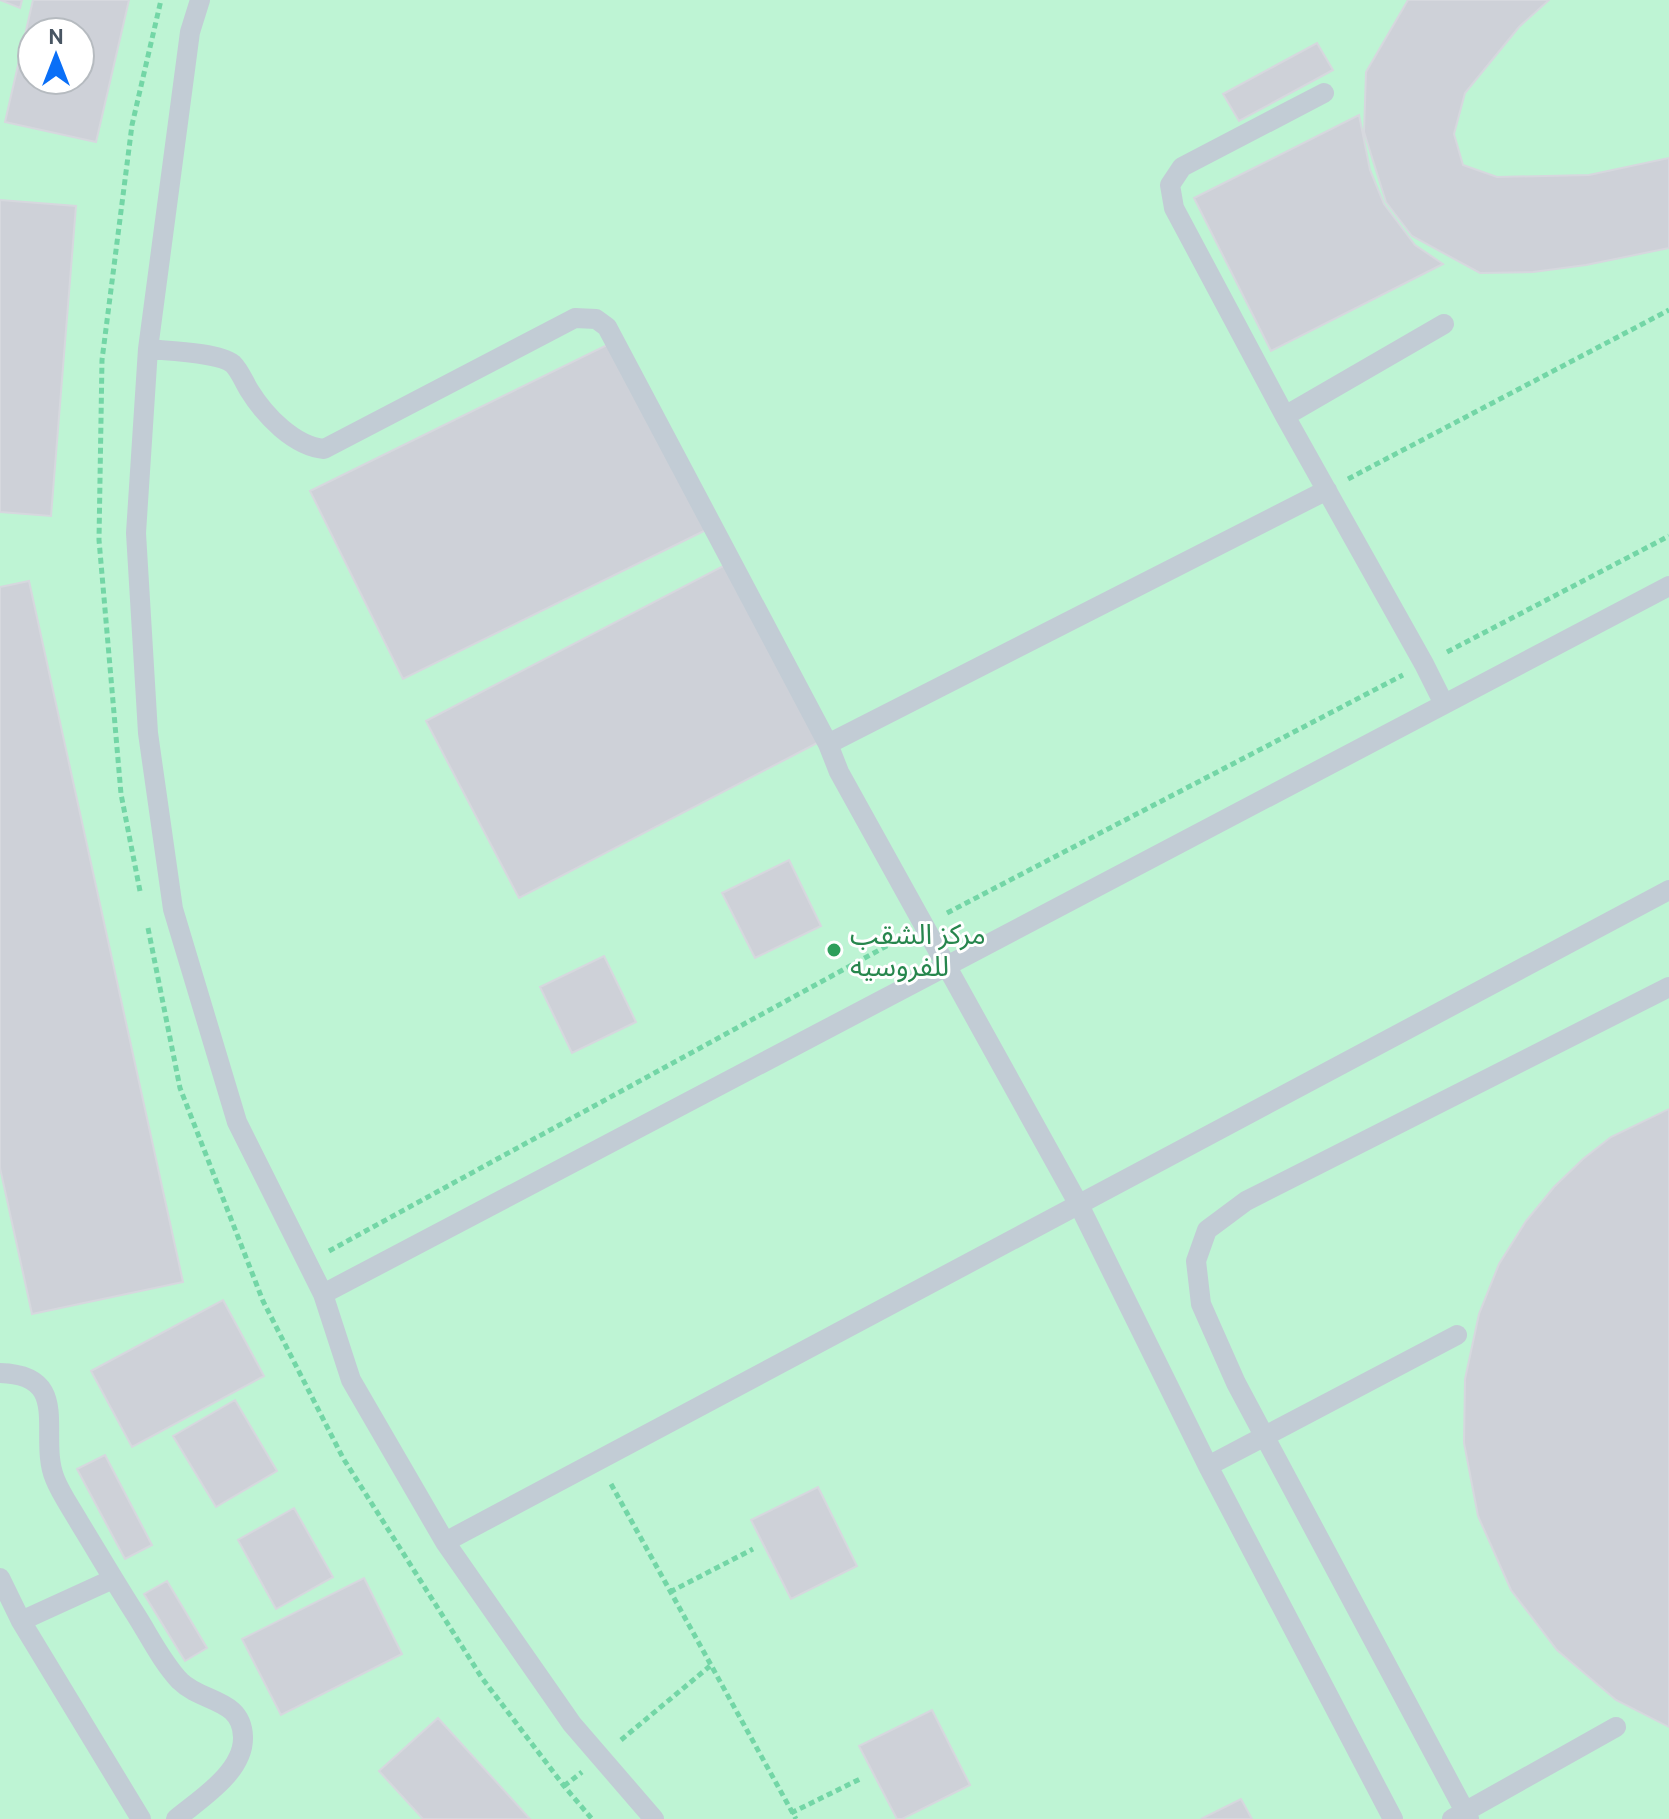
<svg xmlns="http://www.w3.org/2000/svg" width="1669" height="1819" font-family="Cabin,'Noto Sans Arabic',sans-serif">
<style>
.green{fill:#bef4d4;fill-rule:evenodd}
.building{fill:#ced1d8;stroke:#d6d8de;stroke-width:2;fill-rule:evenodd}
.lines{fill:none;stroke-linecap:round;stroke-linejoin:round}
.path{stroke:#73d6a6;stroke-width:5;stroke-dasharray:6 4;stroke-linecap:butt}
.lane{stroke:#c2ccd5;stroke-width:20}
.leisure-dot{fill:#2e9e5b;stroke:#fff;stroke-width:3}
.labels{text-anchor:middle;stroke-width:6;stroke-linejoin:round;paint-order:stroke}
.leisure-label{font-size:28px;fill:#27864d;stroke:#fff;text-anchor:start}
</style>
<rect width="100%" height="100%" fill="#f5f2f2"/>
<path class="green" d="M0,0H1669V1819H0ZM32,32H80V80H32Z"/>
<path class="building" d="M0,0H22L20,8Z
M33,0H129L96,142L5,122ZM32,32H80V80H32Z
M1408,0H1549L1519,27L1465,93L1454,134L1463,165L1497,177L1589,175L1669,158V248L1586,265L1533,272L1480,273L1412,236L1386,202L1364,132L1366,72Z
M1317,43L1333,70L1239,121L1223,94Z
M1359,115L1370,170L1384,204L1415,245L1443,264L1271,351L1194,198Z
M0,200L76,206L51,516L0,512Z
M613,342L706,530L403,679L310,491Z
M727,564L821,741L519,898L426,721Z
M29,581L183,1282L32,1314L0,1168V587Z
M789,860L821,926L755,958L722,893Z
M604,956L636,1022L572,1053L540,987Z
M1669,1109V1727L1616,1700L1557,1650L1511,1590L1478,1516L1464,1443L1465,1379L1479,1314L1499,1264L1526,1221L1554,1187L1583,1159L1611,1137Z
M223,1300L264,1376L132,1447L91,1371Z
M235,1400L277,1471L216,1507L173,1436Z
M105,1455L152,1545L125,1559L77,1469Z
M818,1487L857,1566L791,1599L751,1520Z
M294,1508L333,1577L276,1609L238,1540Z
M364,1578L402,1654L281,1715L242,1639Z
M167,1581L207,1648L185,1661L144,1594Z
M932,1710L970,1785L902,1819H897L859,1746Z
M438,1718L530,1819H423L379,1771Z
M1241,1799L1252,1819H1201Z"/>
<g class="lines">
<path class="path" d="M1348,479L1669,310
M1447,652L1669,536
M140,891L121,794L99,540L102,360L132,125L161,0
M947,913L1403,675
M148,928L180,1088L263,1301L343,1458L482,1678L564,1786L592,1819
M329,1251L903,937
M611,1484L796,1819
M670,1592L753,1549
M621,1740L710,1666
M564,1786L582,1772
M791,1813L860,1779"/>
<path class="lane" d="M200,0L190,32L148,349L136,533L148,733L173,909L237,1122L323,1294L351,1380L445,1542L572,1724L654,1819
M1324,93L1182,167L1170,185L1174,208L1285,416L1424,664L1444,704
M148,349C168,351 218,352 233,364C240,371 244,382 249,390C265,416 294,446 324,449L575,318L596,319L607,327L828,744
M1285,416L1444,324
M1327,490L828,744L839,772L1079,1205L1208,1466L1393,1819
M323,1294L1669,586
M0,1373C74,1375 37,1436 55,1479C61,1494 71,1508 79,1522C98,1553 116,1584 136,1615C150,1637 162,1662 180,1681C202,1703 242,1698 243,1737C244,1772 200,1799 176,1819
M1208,1466L1457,1335
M445,1542L1669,890
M0,1578L21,1621L141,1819
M21,1621L113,1579
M1452,1819L1616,1727
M1469,1819L1236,1383L1201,1304L1196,1261L1207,1230L1246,1201L1669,987"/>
</g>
<circle class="leisure-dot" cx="834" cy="950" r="8"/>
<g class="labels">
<g class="leisure-label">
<text x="850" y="944">مركز الشقب<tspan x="850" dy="32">للفروسيه</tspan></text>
</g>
</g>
<g transform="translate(56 56)"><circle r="38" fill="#ffffff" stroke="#b6bbc0" stroke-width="2"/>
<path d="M0-6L14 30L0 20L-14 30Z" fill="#0a6ff7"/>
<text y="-12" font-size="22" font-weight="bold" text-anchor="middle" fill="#485562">N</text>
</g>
</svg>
